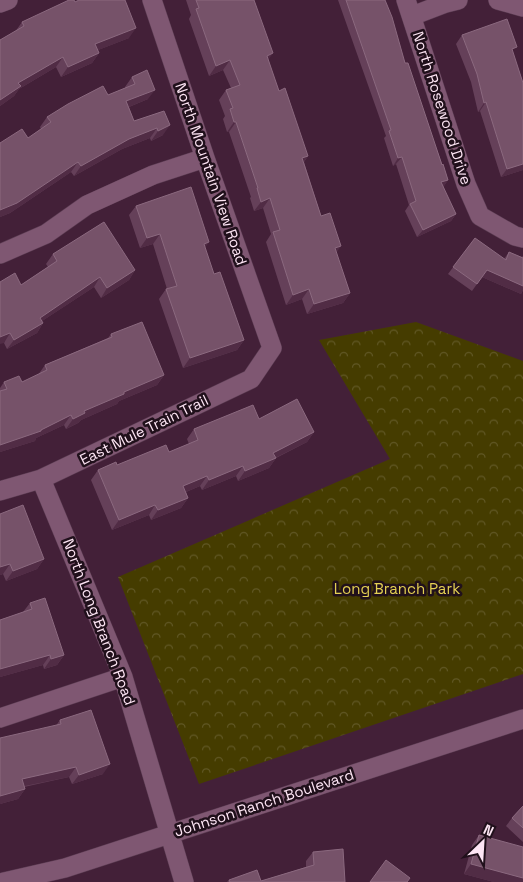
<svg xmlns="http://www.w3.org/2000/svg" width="523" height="882" font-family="'Space Grotesk',sans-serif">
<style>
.park{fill:url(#park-crowns)}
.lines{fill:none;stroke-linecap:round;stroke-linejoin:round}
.minor-casing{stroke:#5b3c52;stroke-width:20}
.minor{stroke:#7f5772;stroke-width:19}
.wall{fill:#654059}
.shaded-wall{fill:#512c45}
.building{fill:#765269;stroke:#8b697f}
.labels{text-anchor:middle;stroke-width:5;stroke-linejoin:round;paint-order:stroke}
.street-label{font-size:15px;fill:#fde5f4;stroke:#20101b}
.park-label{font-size:15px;fill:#e4d053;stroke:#20101b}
</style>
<defs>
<pattern id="park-crowns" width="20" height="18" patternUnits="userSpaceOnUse" patternTransform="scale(1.25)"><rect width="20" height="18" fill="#453c00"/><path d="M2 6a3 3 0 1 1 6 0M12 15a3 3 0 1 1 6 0" fill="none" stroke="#615826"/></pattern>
</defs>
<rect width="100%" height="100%" fill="#432038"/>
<path class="park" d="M416,322L523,361V674L199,784L118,577L390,459L319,340Z"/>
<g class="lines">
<g class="minor-casing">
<path id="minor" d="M406,0L466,184L480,216L515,236L523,238
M498,0L523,7
M0,3L8,0
M412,16L446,3L458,0
M0,254L46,234L87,205L153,175L205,158
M41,479L123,677L184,882
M0,491L41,479L251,379L272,348L205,158L152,0
M0,718L123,677
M4,882L65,868L523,719"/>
</g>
<use href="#minor" class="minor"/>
</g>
<path class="wall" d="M186,0H254L268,60L279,91L308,156L304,162L321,216L336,253L350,293L343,303L307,314L302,299L286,305L266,242L271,234L263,208L254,211L250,198L251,197L229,132H227L223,119L225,116L219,100L226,90L231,88L223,70L209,76L189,19L191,15Z
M338,0H385L405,63L448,180L443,187L456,214L451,221L417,237L405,211L409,205L396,164L393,166L384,138L386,136Z
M75,2L129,38L98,50L99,53L92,63L61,77L56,67L19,89L14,96L0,106V40L15,32L22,22Z
M462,35L513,53L523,83V170L501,177L480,111L478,112L471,82L456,44Z
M132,77L148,99L129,107L134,121L164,111L163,135L151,141L150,138L122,149L74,176L71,172L10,213L0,217V143L28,138L41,129L40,127L47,117L108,95L125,88V87Z
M136,206L205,248L214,274L244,340L237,350L183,368L159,299L166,289H167L153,244L140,248L129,215Z
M475,238L504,259L509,252L522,257L523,256V290L521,294L482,277L472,291L448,274Z
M53,254L135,270L129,280L101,298L94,287L42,321L43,323L37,333L7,349L4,343L21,285L48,267L46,264Z
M111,334L164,375L157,385L119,401L117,404L81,420L78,423L66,429L64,425L36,438L35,441L0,452V388L4,382H22L38,375L45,365L108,338Z
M259,419L314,432L307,442L276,458L269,468L238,481L236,476L202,490L200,486L186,492L188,498L181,508L151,520L149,515L112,530L91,480L98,470L169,452L189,444L187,439L194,429Z
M0,514L44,559L37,569L6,581L3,574L0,575Z
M30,603L64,655L57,665L44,669L43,665L0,677V620L23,612Z
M60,720L103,774L72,784L69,777L24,787L25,789L18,799L0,804Z
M523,806V842L506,826L512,818Z
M479,835L523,882H494L464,874L472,845Z
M313,852L345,882H227L229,880L261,881L306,867V861Z"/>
<path class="shaded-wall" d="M136,28L129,38L88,54L95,44Z
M99,53L92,63L61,77L68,67Z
M273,53L266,63L267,56Z
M63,57L56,67L19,89L14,96L0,106V100L18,83Z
M230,60L223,70L209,76L216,66Z
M155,90L148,99L119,111L126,101Z
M486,102L480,111L478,112L484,103Z
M234,122H236L229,132H227Z
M170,125L163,135L151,141L158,131Z
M157,128L150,138L122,149L74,176L81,166L129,139Z
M308,156L301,166L302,158Z
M402,157L396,164L393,166L398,158Z
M78,162L71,172L10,213L0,217V210Z
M523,164V170L501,177L507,169Z
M448,180L443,188L441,182Z
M270,198L263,208L254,211L261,202Z
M456,214L451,221L417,237L423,230Z
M160,234L153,244L140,248L147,238Z
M209,242L202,252L204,244Z
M341,246L334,256L335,248Z
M135,270L129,280L101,298L107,288Z
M487,270L523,286V290L521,294L482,277L472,291Z
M100,277L94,287L33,327L40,318Z
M309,289L302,299L286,305L293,295Z
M350,293L343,303L307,314L314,304Z
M43,323L37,333L7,349L14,340Z
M10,333L4,343L0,344V337Z
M244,340L237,350L183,368L190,358Z
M164,375L157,385L119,401L117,404L81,420L78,423L66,429L73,419L84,411L124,392Z
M71,415L64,425L36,438L35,441L0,452V445L41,430Z
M314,432L307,442L273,459L276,458L269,468L238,481L245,471L273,453Z
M243,466L236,476L202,490L209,480Z
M207,476L200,486L176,496L183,486Z
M188,498L181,508L151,520L158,510Z
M155,505L149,515L112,530L119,520Z
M44,559L37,569L6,581L13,571Z
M10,564L3,574L0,575V567Z
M50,655L43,665L0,677V669Z
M64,655L57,665L44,669L51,659Z
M110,764L103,774L72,784L79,775Z
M76,767L69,777L15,788L22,779Z
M25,789L18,799L0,804V796Z
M471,864L523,878V882H494L464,874Z"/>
<path class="building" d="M69,0H74L75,2L79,0H125L136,28L95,44L99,53L68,67L63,57L18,83L21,86L0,100V40L24,26L22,22Z
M196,0H254L273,53L267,56L279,91L285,88L308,156L302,158L321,216L330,213L341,246L335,248L350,293L314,304L309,289L293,295L273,232L280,230L270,198L261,202L257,188H258L236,122H234L230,109L233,108L226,90L240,85L230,60L216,66L196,9L199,8Z
M346,0H385L392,17L405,63H408L442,165L443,164L448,180L441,182L456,214L423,230L410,204L416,201L402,157L398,158L389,131L391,130Z
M507,19L517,47L512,49L523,83V164L507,169L486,102L484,103L477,74L462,35Z
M147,70L155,90L126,101L134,121L164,111L170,125L158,131L157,128L129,139L81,166L78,162L17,203L0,210V143L22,129L28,138L51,122L47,117L68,104L103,86L108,95L135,84L132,77Z
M191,187L209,242L204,244L214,274L220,272L244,340L190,358L166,289L177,286L160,234L147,238L136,206Z
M104,222L135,270L107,288L100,277L40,318L43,323L14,340L10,333L0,337V282L15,273L21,285L57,261L53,254Z
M475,238L506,260L509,252L523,258V286L487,270L477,284L453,267Z
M142,322L164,375L124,392V394L84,411L85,413L73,419L71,415L41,430V431L0,445V391L7,389L4,382L19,376L22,382L47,370L45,365L112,337L111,334Z
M297,399L314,432L273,453L276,458L245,471L243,466L209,480L207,476L183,486L188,498L158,510L155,505L119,520L98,470L116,462L117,465L166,445L169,452L198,440L194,429L253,405L259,419Z
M23,505L44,559L13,571L10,564L0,567V514Z
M45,598L64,655L51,659L50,655L0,669V620L32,609L30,603Z
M91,710L110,764L79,775L76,767L22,779L25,789L0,796V738L61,724L60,720Z
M523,806V828L512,818Z
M479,835L523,847V878L471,864Z
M343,849L345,882H230L229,880L257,870L261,881L314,865L313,852Z
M386,860L410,878L407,882H370Z"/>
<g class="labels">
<g class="street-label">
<text transform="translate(442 108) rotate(72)" y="5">North Rosewood Drive</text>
<text transform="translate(211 174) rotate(71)" y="5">North Mountain View Road</text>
<text transform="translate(144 430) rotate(-26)" y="5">East Mule Train Trail</text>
<text transform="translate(99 622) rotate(69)" y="5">North Long Branch Road</text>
<text transform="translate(264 803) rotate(-18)" y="5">Johnson Ranch Boulevard</text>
</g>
<g class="park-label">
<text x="397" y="594">Long Branch Park</text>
</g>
</g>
<g transform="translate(483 842) rotate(25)" stroke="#20101b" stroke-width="4" paint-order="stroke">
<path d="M0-4L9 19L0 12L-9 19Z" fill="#fde5f4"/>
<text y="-8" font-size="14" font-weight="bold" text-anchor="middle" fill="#fde5f4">N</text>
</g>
</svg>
